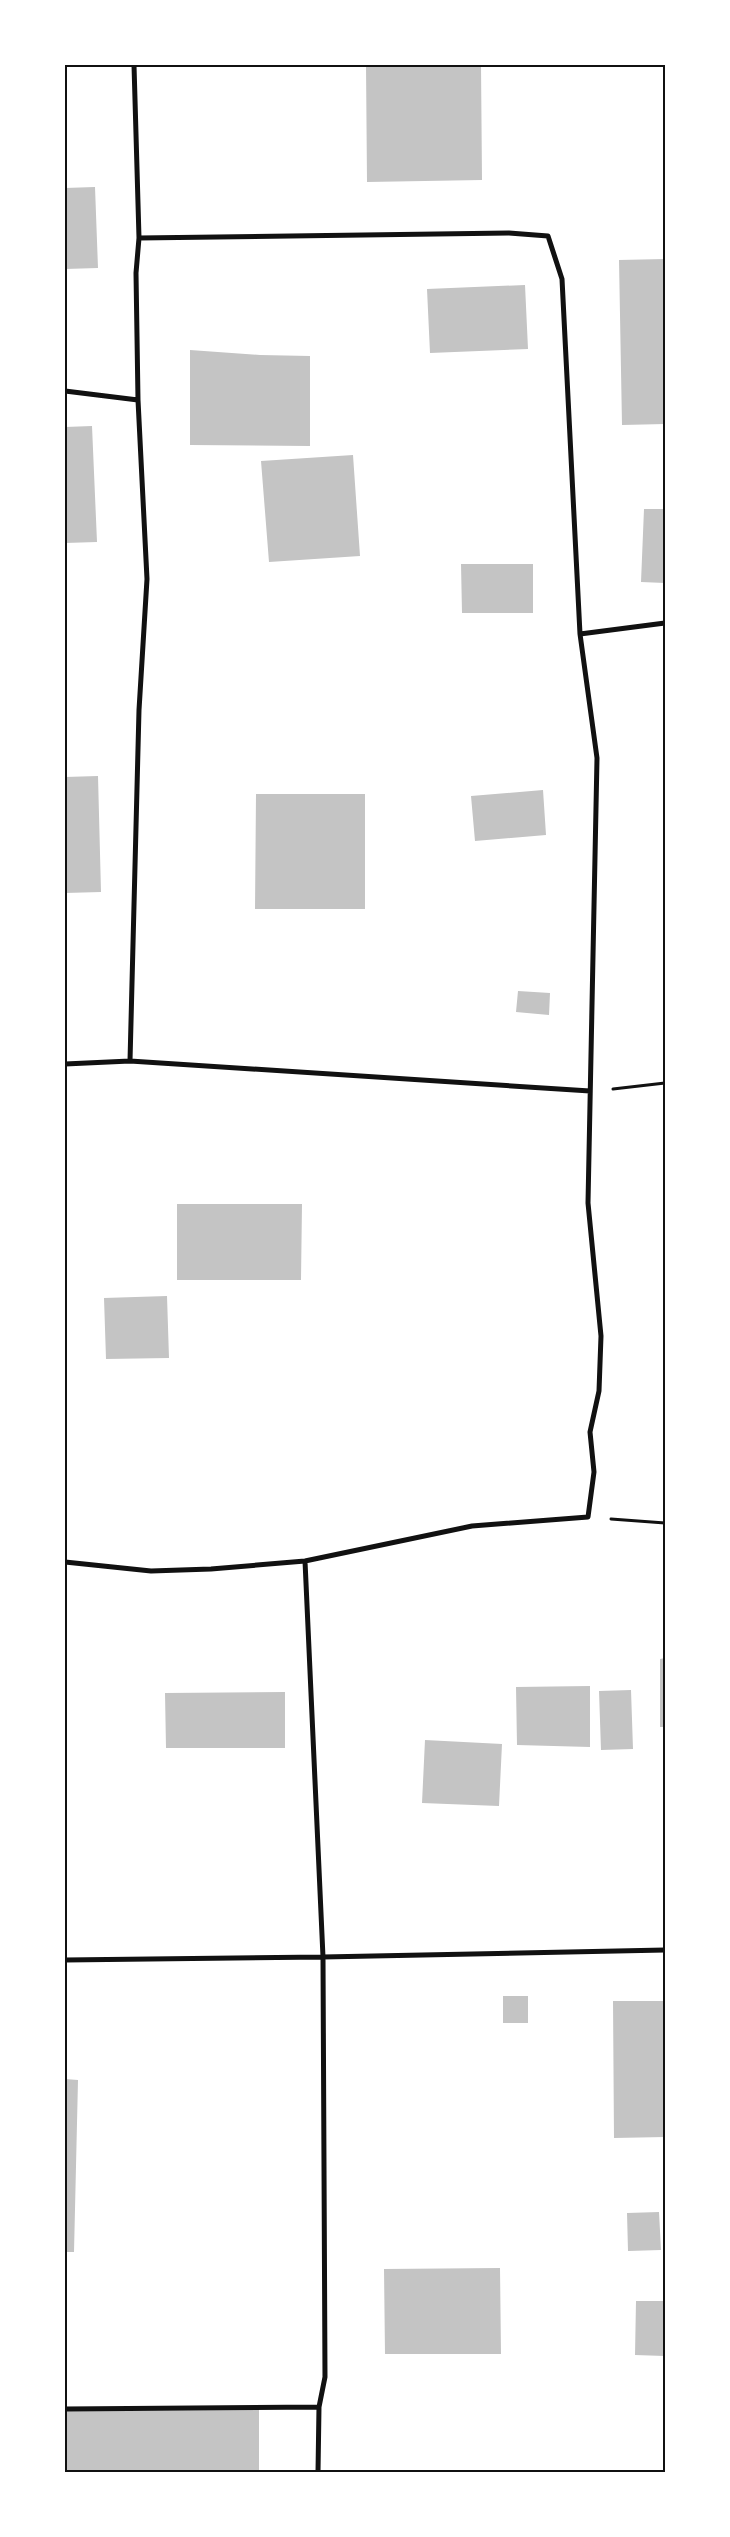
<svg xmlns="http://www.w3.org/2000/svg" width="730" height="2537" font-family="'Varela Round',sans-serif">
<style>
.building{fill:#c4c4c4}
.lines{fill:none;stroke-linecap:round;stroke-linejoin:round}
.path{stroke:#111;stroke-width:3}
.minor{stroke:#111;stroke-width:5}
.neatline{fill:none;stroke:#111;stroke-width:2}
</style>
<rect width="100%" height="100%" fill="#fff"/>
<path class="building" d="M366,65H481L482,180L367,182Z
M95,187L98,268L65,269V188Z
M665,259V424L622,425L619,260Z
M525,285L528,349L430,353L427,289Z
M190,350L260,355L310,356V446L190,445Z
M92,426L97,542L65,543V427Z
M353,455L360,556L269,562L261,461Z
M644,509H665V583L641,582Z
M461,564H533V613H462Z
M98,776L101,892L65,893V777Z
M543,790L546,835L475,841L471,796Z
M256,794H365V909H255Z
M518,991L550,993L549,1015L516,1012Z
M177,1204H302L301,1280H177Z
M167,1296L169,1358L106,1359L104,1298Z
M665,1658V1727H660V1659Z
M590,1686V1747L517,1745L516,1687Z
M631,1690L633,1749L601,1750L599,1691Z
M285,1692V1748H166L165,1693Z
M425,1740L502,1744L499,1806L422,1803Z
M503,1996H528V2023H503Z
M613,2001H665V2137L614,2138Z
M65,2079L78,2080L74,2252H65Z
M659,2212L661,2250L628,2251L627,2213Z
M500,2268L501,2354H385L384,2269Z
M636,2301H665V2356L635,2355Z
M259,2410V2472H66V2411Z"/>
<g class="lines">
<path class="path" d="M613,1089L665,1083
M611,1519L665,1523"/>
<path class="minor" d="M65,391L138,400
M580,634L665,623
M130,1061L139,710L147,579L138,400L136,273L139,238L134,65
M65,1064L130,1061L590,1091
M65,1562L151,1571L211,1569L305,1561L472,1526L588,1517L594,1472L590,1432L599,1391L601,1336L588,1203L597,758L580,634L562,279L548,236L509,233L139,238
M65,1960L323,1957L305,1561
M65,2409L319,2407
M318,2472L319,2407L325,2377L323,1957L665,1950"/>
</g>
<rect width="730" height="2537" fill="none" stroke="#ffffff" stroke-width="132"/>
<rect x="66" y="66" width="598" height="2405" class="neatline"/>
</svg>
